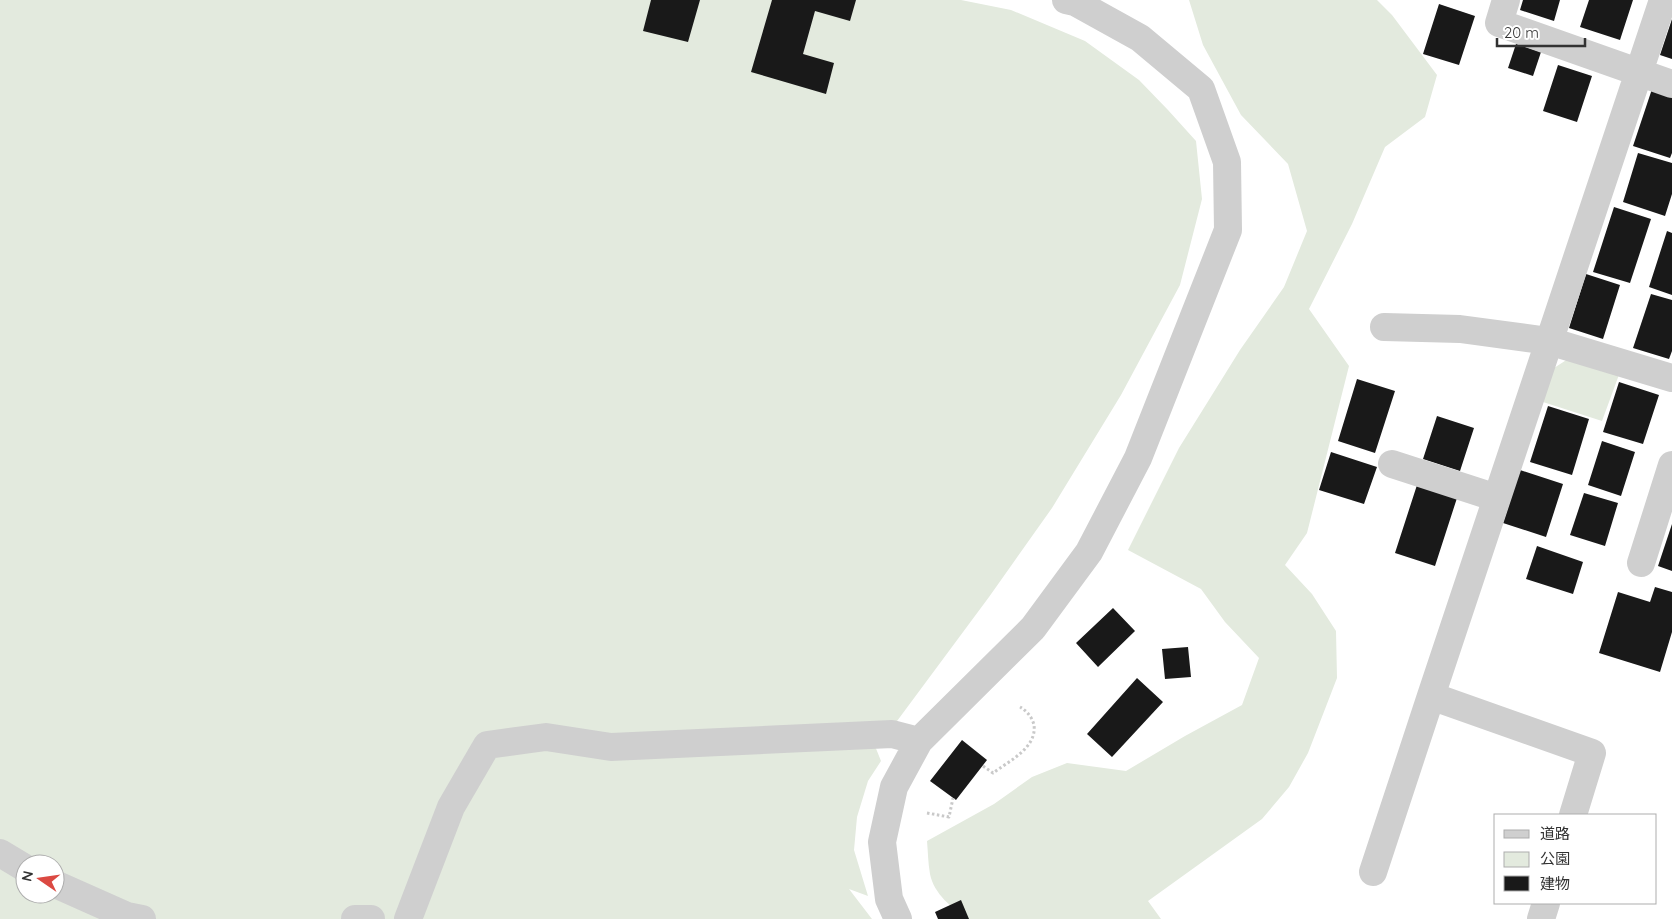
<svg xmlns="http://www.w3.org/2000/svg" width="1672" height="919" font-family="Quicksand,'Noto Sans JP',sans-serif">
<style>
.green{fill:#e3eade;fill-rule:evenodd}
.building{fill:#191919}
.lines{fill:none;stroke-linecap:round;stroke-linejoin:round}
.path{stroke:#c9c9c9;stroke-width:3;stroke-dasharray:2.5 2.5;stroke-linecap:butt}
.minor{stroke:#cfcfcf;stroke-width:28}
</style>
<rect width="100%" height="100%" fill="#fff"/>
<path class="green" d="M0,0H961L1011,10L1085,41L1139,80L1168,110L1196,141L1202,199L1180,285L1121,395L1052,508L989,597L880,744L875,746L881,761L868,781L857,817L854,850L868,896L849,889L872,919H0ZM25,864H55V894H25Z
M1189,0H1377L1392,15L1437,75L1425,117L1385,147L1352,224L1309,309L1349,366L1307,533L1285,565L1312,594L1336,631L1337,678L1308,753L1289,787L1262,819L1148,901L1161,919H968C952,908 934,894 930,874C928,863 928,852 927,841L994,804L1032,777L1067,763L1126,771L1185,736L1242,705L1259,658L1225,622L1201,589L1128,550L1179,448L1240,350L1284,287L1307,231L1288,164L1241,115L1203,45Z
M1571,357L1620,372L1602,421L1543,402L1554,368Z"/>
<path class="building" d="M651,0H700L688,42L643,31Z
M772,0H856L850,21L815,11L803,54L834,63L826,94L751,72Z
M1523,0H1560L1554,21L1520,10Z
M1589,0H1633L1620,40L1580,27Z
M1439,4L1475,16L1459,65L1423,54Z
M1672,19V59L1660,55Z
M1516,44L1541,52L1533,76L1508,68Z
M1558,65L1592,76L1577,122L1543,111Z
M1653,86L1672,92V153L1670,158L1633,146Z
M1638,153L1672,163V194L1665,216L1623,202Z
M1614,207L1651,219L1630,283L1593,272Z
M1667,231L1672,233V295L1649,287Z
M1586,274L1620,285L1603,339L1569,328Z
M1651,294L1672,300V351L1669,359L1633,348Z
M1357,379L1395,391L1375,453L1338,441Z
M1619,382L1659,395L1643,444L1603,432Z
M1548,406L1589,419L1572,475L1530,462Z
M1437,416L1474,428L1460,471L1423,459Z
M1602,441L1635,452L1621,496L1588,485Z
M1331,452L1377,467L1364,504L1319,490Z
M1520,470L1563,484L1546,537L1503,523Z
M1417,485L1457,498L1435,566L1395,553Z
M1584,493L1618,503L1605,546L1570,535Z
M1672,524V571L1658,566Z
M1537,546L1583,562L1573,594L1526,579Z
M1655,587L1672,592V632L1660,672L1599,653L1618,592L1650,602Z
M1113,608L1135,631L1098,667L1076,643Z
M1188,647L1191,677L1165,679L1162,649Z
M1137,678L1163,702L1112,757L1087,734Z
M962,740L987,760L956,800L930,781Z
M961,900L969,919H938L935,912Z"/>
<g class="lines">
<path class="path" d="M983,766L993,773C1009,761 1037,748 1034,725C1032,717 1027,711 1020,707
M927,813L949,817L953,798"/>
<path class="minor" d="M1506,0L1499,23L1672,84
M1384,327L1460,329L1549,341L1672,378
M1392,464L1497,498
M1641,563L1672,465
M1573,815L1592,753L1431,696L1663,0
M0,853L25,868
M1373,872L1431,696
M55,884L127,916L142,919
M355,919H371
M408,919L451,807L487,745L546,737L611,747L892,734L919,741
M898,919L889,899L882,842L894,787L919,741L1033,628L1089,552L1138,458L1228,230L1227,162L1201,89L1140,38L1075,2L1066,0
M1541,919L1546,903"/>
</g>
<rect x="1494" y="814" width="162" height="90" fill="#ffffff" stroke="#adadad"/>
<rect x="1504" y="830" width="25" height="8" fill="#cfcfcf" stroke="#adadad"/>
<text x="1540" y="839" font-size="15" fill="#323232">道路</text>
<rect x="1504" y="852" width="25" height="15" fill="#e3eade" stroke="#adadad"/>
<text x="1540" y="864" font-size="15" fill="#323232">公園</text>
<rect x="1504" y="876" width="25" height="15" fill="#191919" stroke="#adadad"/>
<text x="1540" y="889" font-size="15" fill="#323232">建物</text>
<g transform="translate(40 879) rotate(283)"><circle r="24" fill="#ffffff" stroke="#adadad"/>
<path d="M0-4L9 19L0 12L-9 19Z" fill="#db4942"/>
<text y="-8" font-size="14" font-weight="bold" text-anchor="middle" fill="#323232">N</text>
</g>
<path d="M1497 38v8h88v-8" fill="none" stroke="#323232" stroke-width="2.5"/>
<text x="1504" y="38" font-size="15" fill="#323232" stroke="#ffffff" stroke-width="4" paint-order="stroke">20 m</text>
</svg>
